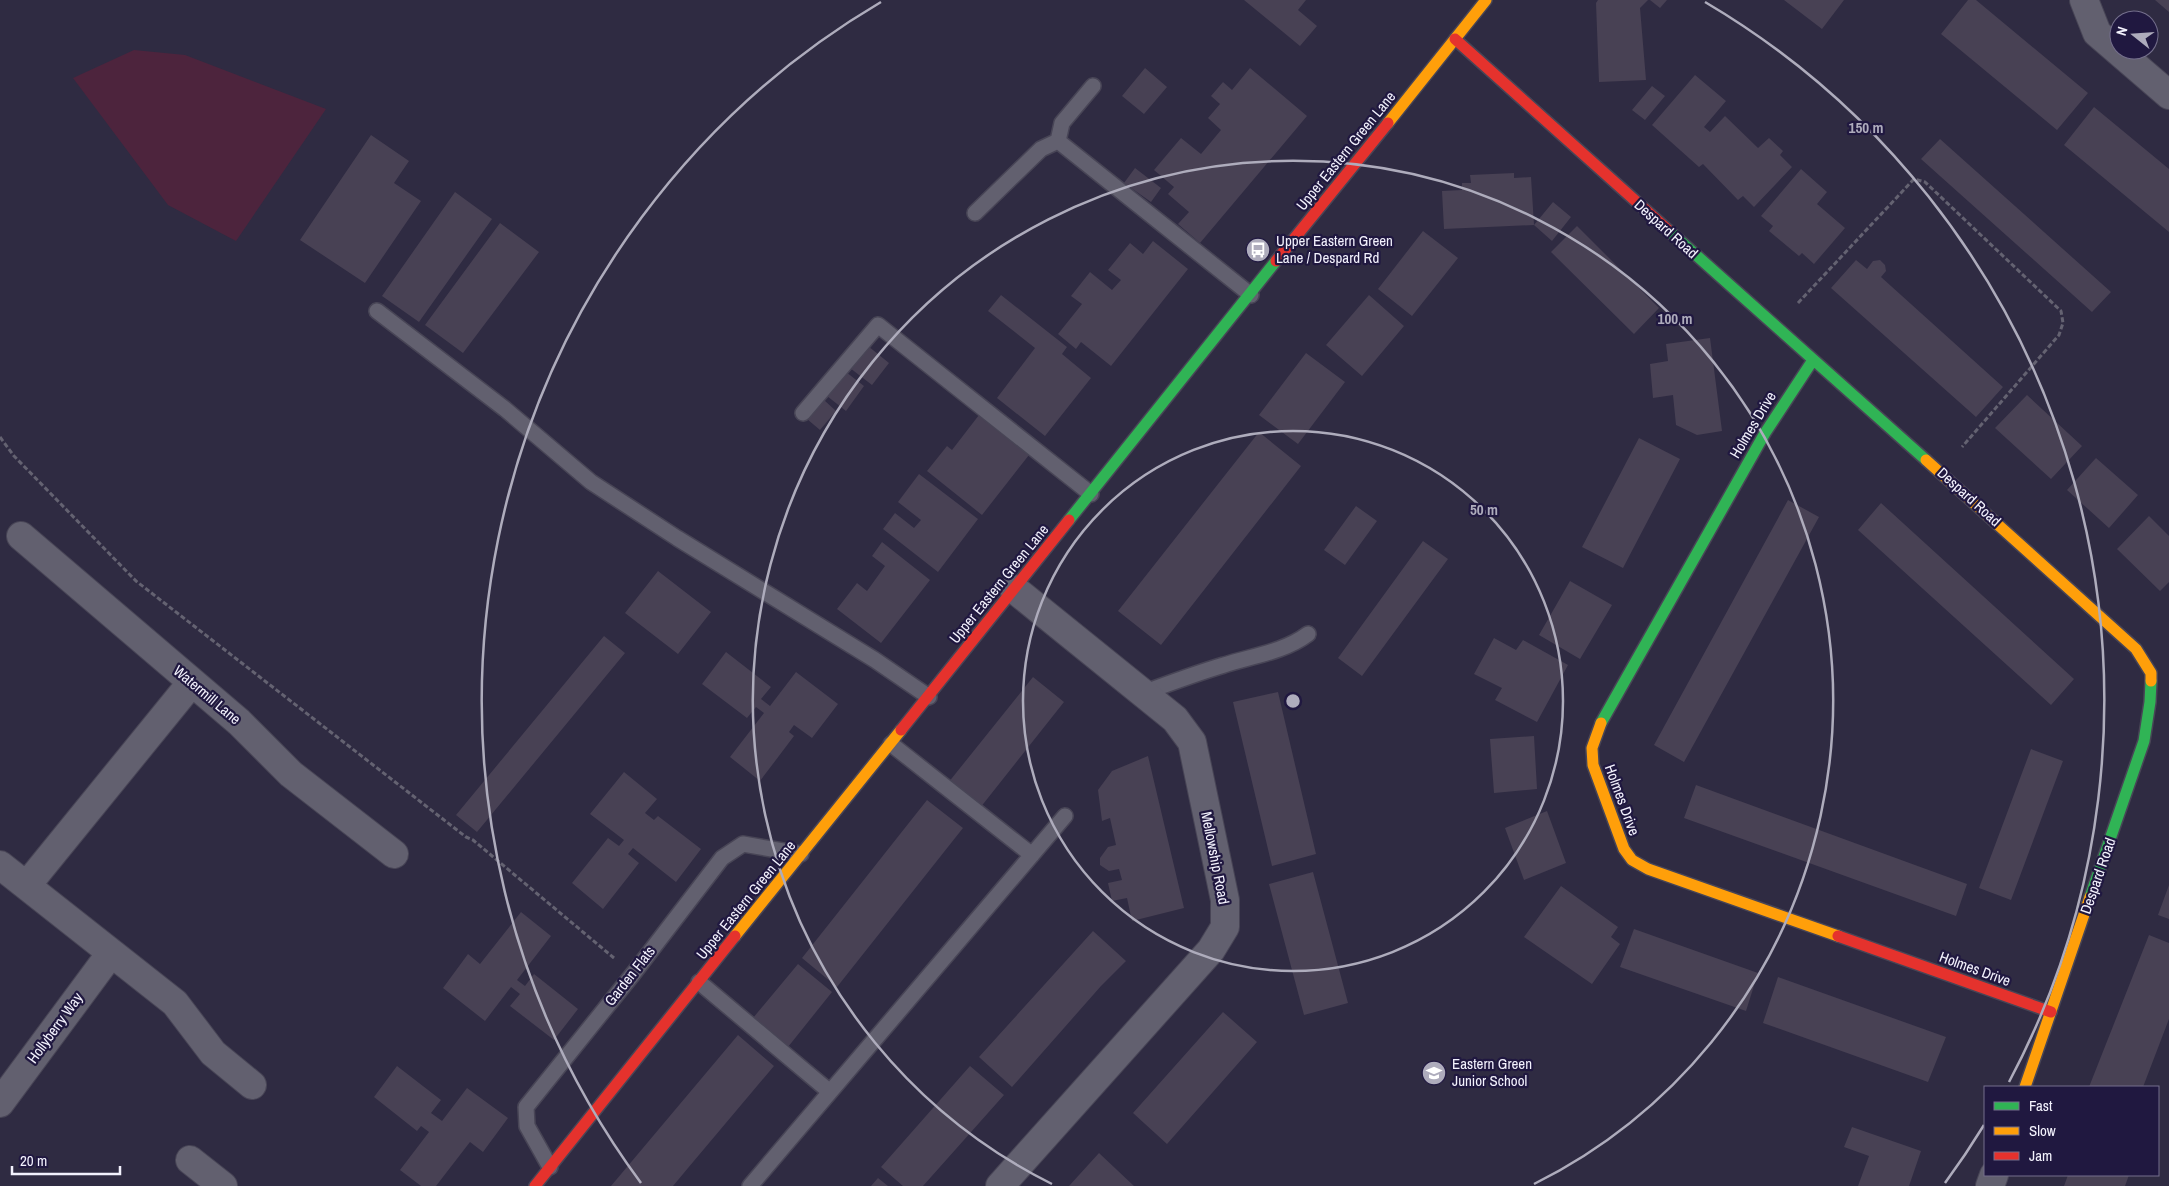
<svg xmlns="http://www.w3.org/2000/svg" width="2169" height="1186" font-family="'Archivo Narrow',sans-serif">
<style>
.green{fill:#4d243d}
.building{fill:#484154}
.lines{fill:none;stroke-linecap:round;stroke-linejoin:round}
.lane-casing{stroke:#484556;stroke-width:18}
.street-casing{stroke:#484556;stroke-width:30}
.fast-casing{stroke:#484556;stroke-width:14}
.slow-casing{stroke:#484556;stroke-width:14}
.jam-casing{stroke:#484556;stroke-width:14}
.path{stroke:#646271;stroke-width:3;stroke-dasharray:5 2.5;stroke-linecap:butt}
.lane{stroke:#62606f;stroke-width:15}
.street{stroke:#62606f;stroke-width:28}
.fast{stroke:#30b455;stroke-width:11}
.slow{stroke:#ff9f0a;stroke-width:11}
.jam{stroke:#e5322d;stroke-width:11}
.ring{fill:none;stroke:#aeacbc;stroke-width:2.5}
.labels{text-anchor:middle;stroke-width:4.5;stroke-linejoin:round;paint-order:stroke}
.street-label{font-size:15px;fill:#f3f2fd;stroke:#201840}
.poi-label{font-size:15px;fill:#f3f2fd;stroke:#201840;text-anchor:start}
.centre{fill:#aeacbc;stroke:#201840;stroke-width:2.5}
.ring-label{font-size:15px;text-anchor:middle;font-weight:bold;fill:#aeacbc;stroke:#201840;stroke-width:4.5;stroke-linejoin:round;paint-order:stroke}
</style>
<rect width="100%" height="100%" fill="#2f2b42"/>
<path class="green" d="M134,50L185,55L326,109L236,241L168,205L73,78Z"/>
<path class="building" d="M1244,0H1306L1298,10L1317,26L1300,46Z
M1598,0H1648L1640,8L1646,80L1599,82L1596,3Z
M1650,0H1667L1660,8Z
M1784,0H1844L1822,29Z
M1968,0H1976L2088,93L2057,130L1941,34Z
M2155,0H2169V12Z
M1145,68L1167,87L1144,114L1122,96Z
M1250,68L1307,116L1200,243L1178,224L1189,212L1168,194L1174,187L1154,170L1181,138L1201,154L1221,130L1208,118L1220,104L1211,96L1223,82L1232,90Z
M1695,75L1726,101L1704,127L1710,132L1725,116L1758,148L1769,138L1783,151L1780,155L1792,167L1754,207L1743,196L1738,200L1703,164L1699,167L1652,125Z
M1652,86L1665,96L1645,120L1632,110Z
M2094,107L2169,169V232L2064,145Z
M371,135L409,161L394,183L421,201L365,283L300,240Z
M1940,139L2111,292L2092,312L1921,159Z
M1135,168L1161,188L1151,202L1124,183Z
M1801,169L1827,192L1817,204L1845,228L1814,264L1802,253L1799,256L1769,231L1773,226L1761,216Z
M1514,173V178L1531,177L1534,225L1444,229L1442,191L1462,190V183H1471L1470,175Z
M455,192L492,219L419,322L382,296Z
M1553,202L1571,217L1552,241L1534,225Z
M500,223L539,252L463,353L425,325Z
M1577,226L1659,308L1634,334L1551,252Z
M1423,231L1458,258L1412,316L1378,289Z
M1153,241L1188,269L1111,366L1081,342L1076,349L1058,334L1082,304L1071,296L1090,272L1112,290L1121,280L1108,270L1130,243L1143,254Z
M1856,260L1867,269L1873,261L1880,260L1885,265L1886,271L1881,277L2003,387L1976,417L1831,288Z
M1001,295L1067,347L1062,354L1091,378L1045,436L997,398L1035,348L988,311Z
M1369,295L1404,326L1362,376L1326,345Z
M1710,338L1722,431L1697,435L1676,425L1673,395L1653,398L1650,364L1668,361L1666,344Z
M868,346L889,363L872,385L850,368Z
M1306,353L1345,382L1298,444L1259,415Z
M846,372L864,386L846,411L827,396Z
M2027,395L2082,446L2051,479L1995,428Z
M824,400L836,411L820,430L807,419Z
M979,415L1029,455L982,515L927,471L947,446L952,450Z
M1259,432L1301,466L1161,645L1118,611Z
M1639,438L1680,459L1623,568L1582,547Z
M2096,458L2138,495L2109,528L2067,490Z
M919,474L978,519L938,572L883,529L895,513L914,528L921,520L898,502Z
M1788,500L1819,517L1684,762L1654,745Z
M1881,503L2074,679L2051,705L1858,530Z
M1356,506L1377,521L1345,565L1324,550Z
M2149,516L2169,536V582L2160,591L2117,549Z
M1423,541L1448,559L1362,676L1338,658Z
M882,542L930,580L881,643L837,609L857,583L867,591L885,566L872,556Z
M658,571L711,612L678,654L625,613Z
M1570,581L1612,605L1580,659L1539,635Z
M604,636L625,653L477,832L456,815Z
M1494,638L1516,650L1523,640L1568,665L1537,722L1495,700L1502,688L1474,674Z
M726,652L771,687L761,699L770,706L796,672L838,704L812,738L794,725L789,732L794,736L760,781L730,757L764,713L756,707L747,718L702,684Z
M1033,677L1064,702L980,808L948,783Z
M1278,692L1316,854L1272,866L1233,702Z
M1534,736L1537,789L1494,793L1490,739Z
M2031,749L2063,761L2011,900L1979,888Z
M1148,756L1184,908L1132,921L1127,898L1112,901L1108,883L1122,880L1119,869L1109,871L1100,865V858L1108,847L1116,845L1110,818L1102,821L1098,790L1112,771Z
M624,772L657,799L645,813L654,820L658,816L701,849L676,882L633,848L628,854L639,863L603,909L572,883L608,838L619,846L624,840L590,814Z
M1696,785L1967,884L1956,916L1684,818Z
M927,800L963,828L837,987L802,958Z
M1547,811L1566,863L1524,880L1505,828Z
M1313,872L1348,1003L1304,1015L1269,884Z
M2169,885V919L2158,915Z
M1561,886L1618,927L1611,937L1620,944L1592,984L1524,937Z
M521,912L551,936L517,980L525,986L534,974L578,1009L554,1040L510,1006L520,994L511,987L485,1021L443,988L468,954L480,964Z
M1634,929L1758,973L1746,1011L1620,967Z
M1093,931L1126,961L1101,986L1012,1087L979,1057Z
M2149,935L2169,943V1019L2143,1087H2089Z
M798,964L832,992L788,1047L753,1018Z
M1778,977L1946,1037L1928,1082L1763,1023Z
M1223,1012L1257,1042L1167,1144L1133,1113Z
M738,1035L774,1066L688,1168L673,1186H611Z
M397,1066L441,1100L431,1113L442,1121L467,1088L508,1118L483,1152L470,1142L436,1186H421L400,1170L429,1132L421,1126L417,1131L374,1097Z
M970,1066L1004,1095L923,1186H903L881,1167Z
M1852,1127L1921,1151L1909,1186H1858L1869,1156L1844,1147Z
M1099,1153L1134,1186H1069Z
M2068,1175H2129L2125,1186H2064Z
M878,1178L888,1186H871Z"/>
<g class="lines">
<g class="lane-casing">
<path id="lane" d="M1058,141L1062,123L1093,86
M975,213L1041,149L1058,141L1251,295
M377,311L505,409L591,482L677,538L875,660L929,697
M803,413L878,325L1091,494
M1143,693C1170,683 1197,673 1224,665C1252,656 1284,652 1308,634
M891,744L1032,855
M699,982L830,1092
M550,1167L527,1126L526,1107L633,974L722,858L743,844L801,854
M750,1186L1065,816"/>
</g>
<g class="street-casing">
<path id="street" d="M2084,0L2097,33L2169,95
M21,536L239,722L291,774L394,854
M0,865L175,1003L213,1053L252,1085
M27,885L192,682
M0,1103L111,953
M190,1160L223,1186
M1000,1186L1211,950L1225,927V900L1192,742L1175,719L1014,589
M1990,1186L1994,1175"/>
</g>
<g class="fast-casing">
<path id="fast" d="M1668,230L1926,460
M1069,520L1276,261
M1601,723L1765,433L1813,360
M2090,897L2144,741L2150,702L2151,681"/>
</g>
<g class="slow-casing">
<path id="slow" d="M1388,123L1486,0
M1926,460L2136,649L2151,673V681
M1601,723L1592,748L1593,765L1624,849L1632,860L1648,869L1838,936
M735,936L901,730
M2025,1087L2090,897"/>
</g>
<g class="jam-casing">
<path id="jam" d="M1455,39L1668,230
M1276,261L1388,123
M901,730L1069,520
M1838,936L2051,1012
M535,1186L735,936"/>
</g>
<path class="path" d="M1798,303L1914,179L1925,182L2061,311L2063,323L2059,335L1962,447
M0,437L14,456L136,581L466,837L473,840L614,958"/>
<use href="#lane" class="lane"/>
<use href="#street" class="street"/>
<use href="#fast" class="fast"/>
<use href="#slow" class="slow"/>
<use href="#jam" class="jam"/>
</g>
<g class="ring">
<circle cx="1293" cy="701" r="270"/>
<path d="M1052 1184A540 540 0 1 1 1534 1184"/>
<path d="M1984 1125A811 811 0 0 1 1945 1183M641 1183A811 811 0 0 1 881 2M1705 2A811 811 0 0 1 2009 1082"/>
</g>
<defs>
<g id="bus-disc" transform="scale(1.25)"><circle r="9.5" fill="#aeacbc" stroke="#201840"/><path d="M-5-6H5V4H4V6H2V4H-2V6H-4V4H-5ZM-3.5-4V0h7V-4ZM-3.5 1.2v1.5H-2V1.2ZM2 1.2v1.5H3.5V1.2Z" fill="#fff"/></g>
<g id="school-disc" transform="scale(1.25)"><circle r="9.5" fill="#aeacbc" stroke="#201840"/><path d="M0-5L7-2L0 1L-7-2ZM-4 1L0 2.5L4 1V4Q0 6-4 4Z" fill="#fff"/></g>
</defs>
<g fill-rule="evenodd">
<use href="#bus-disc" x="1258" y="250"/>
<use href="#school-disc" x="1434" y="1073"/>
</g>
<g class="labels">
<g class="street-label">
<text transform="translate(1346 151) rotate(-51)" y="5">Upper Eastern Green Lane</text>
<text transform="translate(1666 229) rotate(42)" y="5">Despard Road</text>
<text transform="translate(1753 425) rotate(-59)" y="5">Holmes Drive</text>
<text transform="translate(1969 497) rotate(42)" y="5">Despard Road</text>
<text transform="translate(999 584) rotate(-51)" y="5">Upper Eastern Green Lane</text>
<text transform="translate(207 695) rotate(40)" y="5">Watermill Lane</text>
<text transform="translate(1622 800) rotate(70)" y="5">Holmes Drive</text>
<text transform="translate(1215 858) rotate(79)" y="5">Mellowship Road</text>
<text transform="translate(2098 876) rotate(-71)" y="5">Despard Road</text>
<text transform="translate(746 900) rotate(-51)" y="5">Upper Eastern Green Lane</text>
<text transform="translate(1975 969) rotate(20)" y="5">Holmes Drive</text>
<text transform="translate(630 976) rotate(-52)" y="5">Garden Flats</text>
<text transform="translate(55 1028) rotate(-54)" y="5">Hollyberry Way</text>
</g>
<g class="poi-label">
<text x="1276" y="246">Upper Eastern Green<tspan x="1276" dy="17">Lane / Despard Rd</tspan></text>
<text x="1452" y="1069">Eastern Green<tspan x="1452" dy="17">Junior School</tspan></text>
</g>
</g>
<circle cx="1293" cy="701" r="8" class="centre"/>
<g class="ring-label">
<text x="1866" y="133">150 m</text>
<text x="1675" y="324">100 m</text>
<text x="1484" y="515">50 m</text>
</g>
<rect x="1984" y="1086" width="175" height="90" fill="#201840" stroke="#746f8c"/>
<rect x="1994" y="1102" width="25" height="8" fill="#30b455" stroke="#746f8c"/>
<text x="2029" y="1111" font-size="15" fill="#f3f2fd">Fast</text>
<rect x="1994" y="1127" width="25" height="8" fill="#ff9f0a" stroke="#746f8c"/>
<text x="2029" y="1136" font-size="15" fill="#f3f2fd">Slow</text>
<rect x="1994" y="1152" width="25" height="8" fill="#e5322d" stroke="#746f8c"/>
<text x="2029" y="1161" font-size="15" fill="#f3f2fd">Jam</text>
<g transform="translate(2134 35) rotate(287)"><circle r="24" fill="#201840" stroke="#746f8c"/>
<path d="M0-4L9 19L0 12L-9 19Z" fill="#aeacbc"/>
<text y="-8" font-size="14" font-weight="bold" text-anchor="middle" fill="#f3f2fd">N</text>
</g>
<path d="M12 1166v8h108v-8" fill="none" stroke="#f3f2fd" stroke-width="2.5"/>
<text x="20" y="1166" font-size="15" fill="#f3f2fd" stroke="#201840" stroke-width="4" paint-order="stroke">20 m</text>
</svg>
